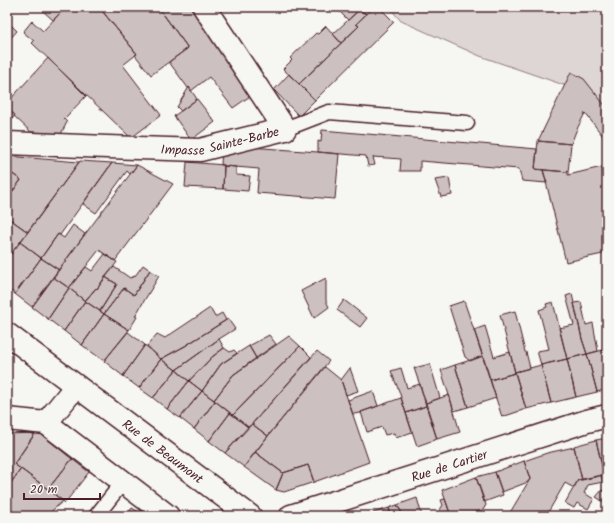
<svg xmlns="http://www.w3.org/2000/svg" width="614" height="523" font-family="Kalam,sans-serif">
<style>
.green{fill:#ddd6d5;stroke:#947a80}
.building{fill:#ccc1c0;stroke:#4a1f2b}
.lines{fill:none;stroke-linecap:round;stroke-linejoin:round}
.lane-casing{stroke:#4a1f2b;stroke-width:17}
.street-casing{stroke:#4a1f2b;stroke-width:25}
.secondary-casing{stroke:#4a1f2b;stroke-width:25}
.lane{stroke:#f6f6f2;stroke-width:14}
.street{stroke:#f6f6f2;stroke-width:22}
.secondary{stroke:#f6f6f2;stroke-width:22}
.labels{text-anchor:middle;stroke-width:3.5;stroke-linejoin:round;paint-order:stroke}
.street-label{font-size:13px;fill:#4a1f2b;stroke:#f6f6f2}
</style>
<rect width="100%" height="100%" fill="#f6f6f2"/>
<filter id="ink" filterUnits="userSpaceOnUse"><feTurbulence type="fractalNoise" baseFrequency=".025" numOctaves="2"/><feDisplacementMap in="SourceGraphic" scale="8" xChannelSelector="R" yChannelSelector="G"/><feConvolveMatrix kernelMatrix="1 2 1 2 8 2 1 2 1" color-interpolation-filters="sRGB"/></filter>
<g filter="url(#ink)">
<path class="green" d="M389,7H607V124L581,91L480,56L401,21Z"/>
<path class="building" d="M47,7H65V8L53,20L43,11Z
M66,7H99L137,54L123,65L161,115L131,138L32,43L34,41L23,32L32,21L43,31Z
M99,7H158L188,48L151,75L135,55L137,54Z
M158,7H190L253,94L233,108L209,77L191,91L189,87L188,88L169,62L188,48Z
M335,7H368L371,10L366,14L359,10L348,20Z
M374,7H379L394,22L315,100L299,84L359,26L356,24Z
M359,10L366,14L356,24L359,26L341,43L333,34Z
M7,21L17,31L8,41L7,40Z
M326,26L341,43L299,84L283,69L292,60L290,58L316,33L318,34Z
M48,58L86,96L64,119L67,122L61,134L31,132L14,116L15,115L7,108V103Z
M571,72L584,79L607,108L606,140L585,113L576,131L571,144L538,141Z
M289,74L315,100L299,116L274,90Z
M189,87L197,99L181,111L177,107Z
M197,99L215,122L191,140L174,116Z
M7,108L15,115L7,125Z
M322,130L537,149L535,169L543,170L547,183L522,181L519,169L420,161V171H400L401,159L373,157L375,165L368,166L366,156L318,152V141L321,142Z
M538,141L571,144L568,172L535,169Z
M222,145L318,152L339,154L335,199L257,193L259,169L224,166V165H221Z
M7,156L79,162L28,232L7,217V199L21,180L7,170Z
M80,161L112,163L60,235L58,234L41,258L20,242Z
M187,162L224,165L223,189L185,187Z
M112,163L137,165L130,174L127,171L96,213L83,204Z
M137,165L173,184L115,261L99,250L69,288L53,277Z
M224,166L236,167V175L250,176L248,191L223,189Z
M602,167L607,189V253L566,262L543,170L568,172V175Z
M7,170L21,180L7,199Z
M449,178L452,195L441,197L435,180Z
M7,217L28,232L7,259Z
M73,225L85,234L59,270L41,258L58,234L64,238Z
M20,242L41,258L15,294L7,288V259Z
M105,254L117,262L97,289L96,288L85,301L69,288L86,267L92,271Z
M41,258L59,270L32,307L15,294Z
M143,265L150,270L134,295L124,288L104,314L100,311L117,284L105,277L114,267L130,278L135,276Z
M150,270L159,276L135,316L137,317L129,330L104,314L124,288L134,295Z
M53,277L69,288L48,319L32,307Z
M105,277L117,284L100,311L85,301L96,288L97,289Z
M326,278V301L329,307L314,318L301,291Z
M69,288L85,301L64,331L48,319Z
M572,294L582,339L587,354L567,359L559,328L574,325L566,296Z
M344,300L367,318L360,327L337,310Z
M85,301L104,314L82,345L64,331Z
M464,301L483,356L470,361L465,357L449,306Z
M553,302L567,359L541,365L537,351L549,349L539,310L547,307L546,304Z
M581,302L586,325L593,323L598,351L587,354L582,339L574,303Z
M210,308L215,317L222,313L226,320L185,346L161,359L147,346L157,334L165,338Z
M515,311L525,352H526L530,368L515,372L500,315Z
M104,314L129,330L104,361L82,345Z
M228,319L235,329L219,339L176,370L161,359L185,346Z
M485,326L494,357L510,352L515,373L490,380L474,330Z
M128,332L145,345L123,376L104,361Z
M269,335L276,344L256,358L249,346Z
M289,336L300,346L233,415L214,400L233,375Z
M219,339L224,348L212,357L189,381L176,370Z
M145,345L161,359L139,388L123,376Z
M249,346L256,358L233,375L214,400L202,391L221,364Z
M300,346L311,357L252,424L248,427L233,415Z
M224,348L230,352L234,350L237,353L221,364L202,391L189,381L212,357Z
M607,349V389L597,392L587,354Z
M317,351L329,361L268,436L252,424Z
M587,354L597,392L576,397L567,359Z
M483,356L496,398L468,407L455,365Z
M161,359L176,370L153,398L139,388Z
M567,359L576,397L551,403L541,365Z
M430,364L440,398L426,403L414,368Z
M455,365L468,407L454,411L441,370Z
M541,365L551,403L526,409L515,372Z
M325,367L341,380L369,462L314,482L308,465L283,473L255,452L268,436Z
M350,368L358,391L346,395L341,380Z
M401,368L407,388L420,384L426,406L406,413L399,391L391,371Z
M176,370L189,381L167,409L153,398Z
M515,373L526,409L502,417L490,380Z
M189,381L202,391L180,418L167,409Z
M202,391L215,401L194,429L180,418Z
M373,391L378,406L361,412V413L353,414L348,400Z
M449,395L460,432L437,439L426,403Z
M401,398L412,432L396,438L394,433L385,435L382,427L367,432L361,412Z
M215,401L230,413L209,441L194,429Z
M426,406L437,439L417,446L406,413Z
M230,413L248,427L225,453L209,441Z
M252,424L268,436L244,467L225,453Z
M37,431L72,459L48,489L14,464Z
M35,433L14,464L21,469L7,488V435L8,434Z
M607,438V476L605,477L596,440Z
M596,440L604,475L582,480L574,446Z
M574,447L582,480H578L574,488L565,483L546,516H508L530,479L524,461L547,453Z
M255,452L283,473L276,490L244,467Z
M72,459L89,472L65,503L48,489Z
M524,461L530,479L528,482L502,492L495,472Z
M308,465L314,482L284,492L276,490L283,473Z
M21,469L63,501L46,516H11L14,513L7,508V488Z
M495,472L503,495L484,502L476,477Z
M601,475L603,482L588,485L584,493L594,499L588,509L577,503L574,508L565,503L578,480Z
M476,477L486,505L483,510L462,516H451L442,490Z
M602,490L607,492V504L596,497Z
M417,498L422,516H404L397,505Z
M445,499L451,516H436L443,505L441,500Z
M397,505L404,516H391L389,508Z
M132,508L144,515L143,516H126Z
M389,508L391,516H374L373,513Z"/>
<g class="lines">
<g class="lane-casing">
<path id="lane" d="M285,129L329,112L467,123
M96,516L123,482"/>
</g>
<g class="street-casing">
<g id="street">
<path id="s1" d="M7,143L107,147L200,150L285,129L204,7"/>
<path d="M7,419L46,423L168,516"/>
<path d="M46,423L76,386"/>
<path id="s2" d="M291,516L587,421L607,416"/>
</g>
</g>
<g class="secondary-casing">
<g id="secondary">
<path id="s3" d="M7,334L250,516"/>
</g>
</g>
<use href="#lane" class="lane"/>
<use href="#street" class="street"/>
<use href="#secondary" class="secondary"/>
</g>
</g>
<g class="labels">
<g class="street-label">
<text dy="5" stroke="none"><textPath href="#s1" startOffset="214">Impasse Sainte-Barbe</textPath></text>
<text dy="5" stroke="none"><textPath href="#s3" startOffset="195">Rue de Beaumont</textPath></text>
<text dy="5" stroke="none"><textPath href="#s2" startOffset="166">Rue de Cartier</textPath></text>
</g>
</g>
<rect width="614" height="523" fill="none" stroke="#f6f6f2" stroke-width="24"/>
<rect x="12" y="12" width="590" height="499" fill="none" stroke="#4a1f2b" stroke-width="1.5" filter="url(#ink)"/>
<path d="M24 493v6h76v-6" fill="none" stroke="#4a1f2b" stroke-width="2"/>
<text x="30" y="493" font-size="12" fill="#4a1f2b" stroke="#f6f6f2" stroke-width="3" paint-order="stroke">20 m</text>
</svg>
